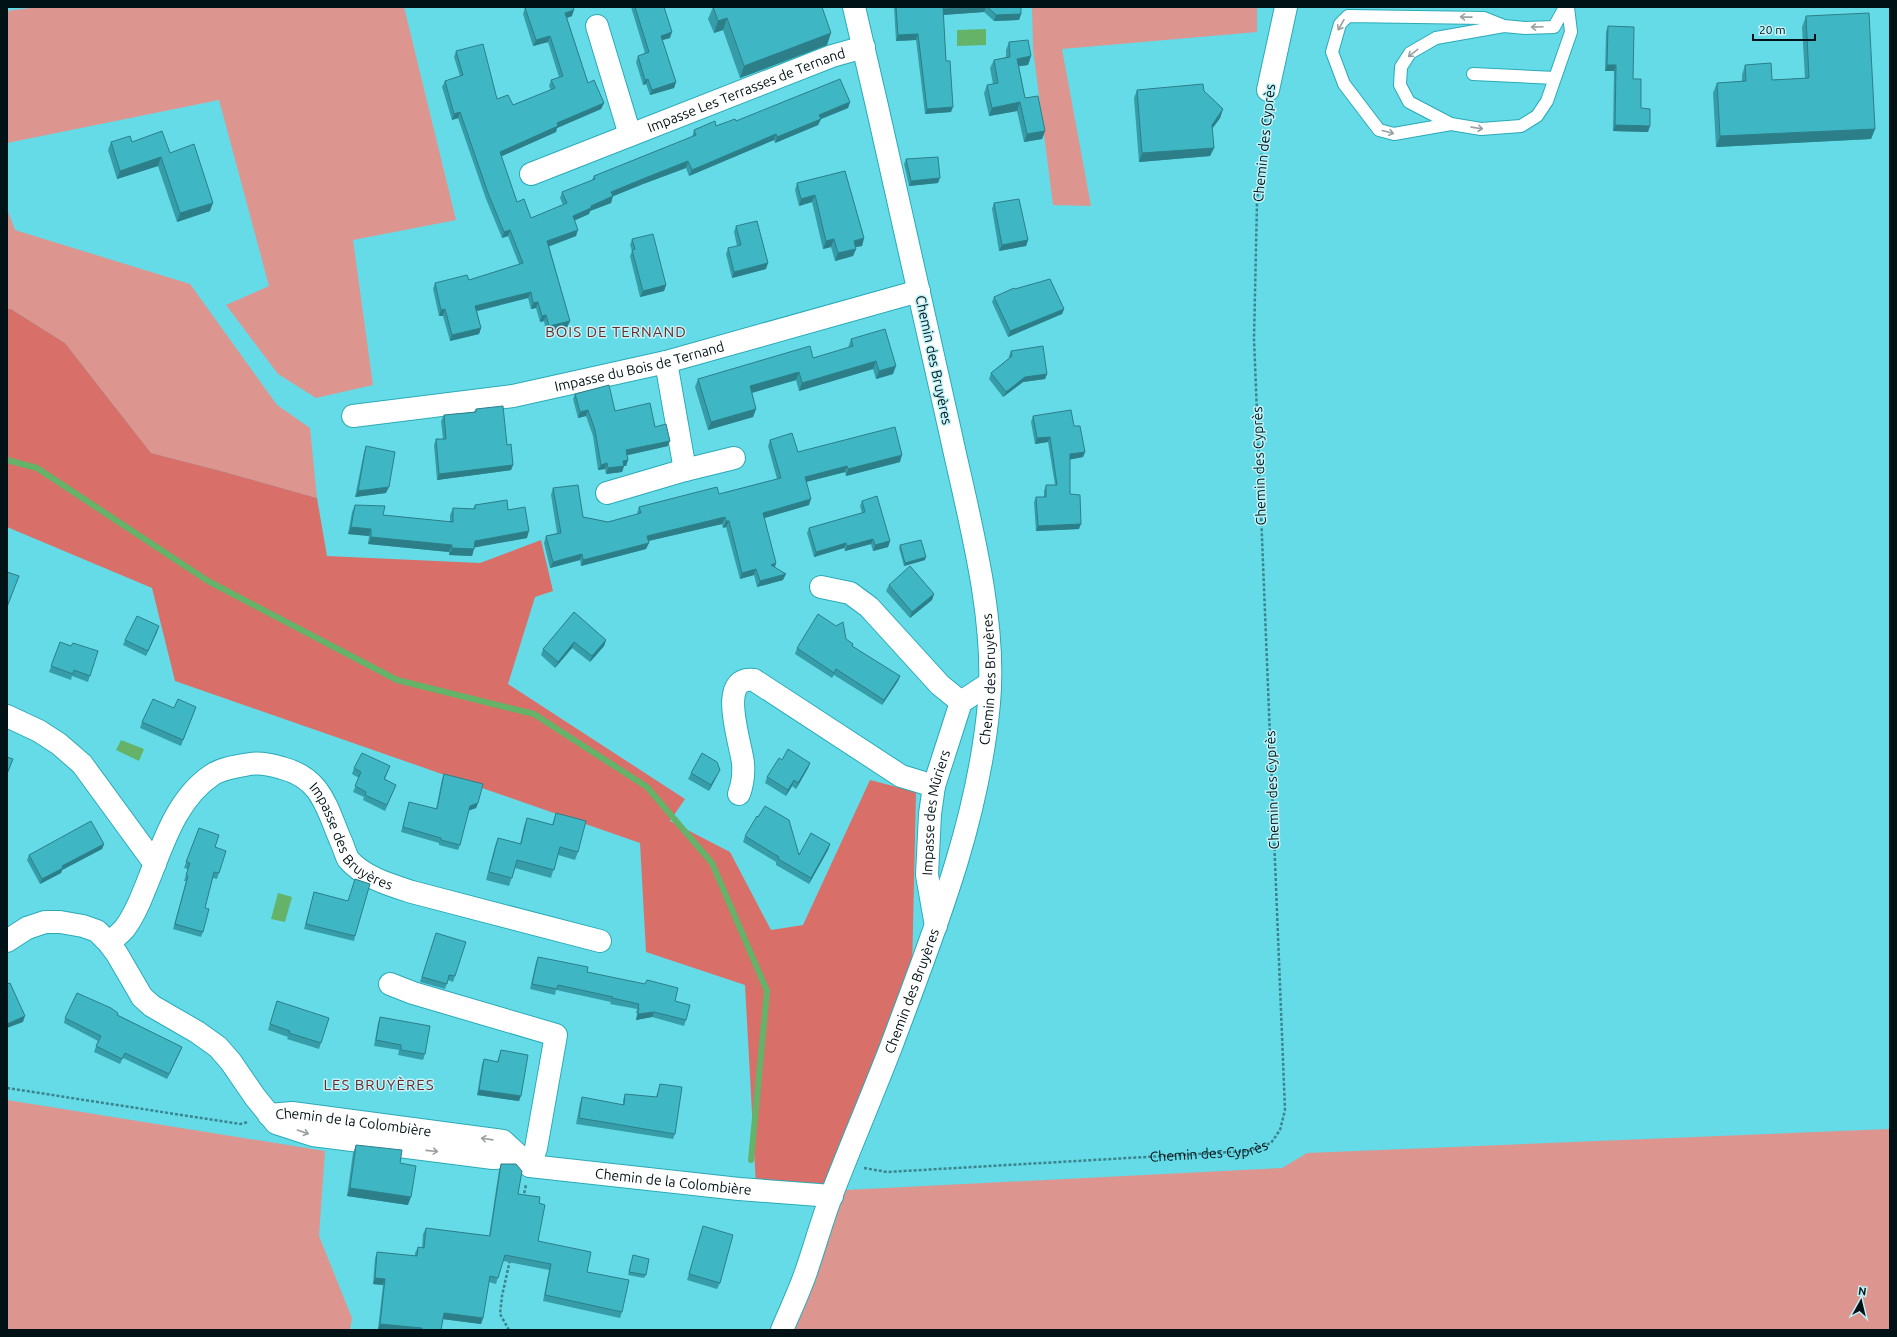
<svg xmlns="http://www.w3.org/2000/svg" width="1897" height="1337" font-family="Ubuntu,sans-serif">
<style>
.green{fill:#dc968f}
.forest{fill:#d87069}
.water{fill:#64b369}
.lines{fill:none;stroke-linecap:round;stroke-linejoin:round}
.stream{stroke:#64b369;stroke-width:6}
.lane-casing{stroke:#2aaab7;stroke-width:14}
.street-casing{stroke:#2aaab7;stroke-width:24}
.path{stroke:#3a858d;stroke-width:2.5;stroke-dasharray:3 2;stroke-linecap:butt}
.lane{stroke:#fff;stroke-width:12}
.street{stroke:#fff;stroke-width:22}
.wall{fill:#369da8}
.shaded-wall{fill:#2c7f88}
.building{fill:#3fb6c3;stroke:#2c7f88}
.oneway{stroke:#99a0a1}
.labels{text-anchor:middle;stroke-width:3;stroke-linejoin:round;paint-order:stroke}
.street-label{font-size:14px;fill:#001215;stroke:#bff3f9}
.neighbourhood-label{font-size:15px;letter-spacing:1px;fill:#6f2927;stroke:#bff3f9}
</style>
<rect width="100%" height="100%" fill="#66dbe8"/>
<path class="green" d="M38,7H404L456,220L353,240L373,385L316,398L278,374L226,305L269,286L219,100L7,143V11Z
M1032,7H1257V32L1062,49L1091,206L1053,205L1033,49Z
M7,209L15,230L190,284L277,405L310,428L317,498L221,471L151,453L65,343L11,309H7Z
M7,1100L325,1151L319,1236L352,1318L350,1330H7Z
M1890,1129V1330H793L845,1190L1282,1168L1307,1153Z"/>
<path class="forest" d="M7,309H11L65,343L151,453L221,471L317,498L327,556L480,563L541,540L553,591L535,597L508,684L685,799L670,821L730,852L771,930L803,925L870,780L916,792L912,972L824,1185L756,1186L745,985L646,952L640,843L175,681L152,588L7,527Z"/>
<path class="water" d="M986,29V45L957,46V30Z
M121,740L144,749L139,761L116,750Z
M278,893L292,897L285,922L271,919Z"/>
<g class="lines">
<path class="stream" d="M7,460L37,468L208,581L397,680L534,714L647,787L712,863L767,991L751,1160"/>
<g class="lane-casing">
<path id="lane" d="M1565,7L1554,27L1525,28L1504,26L1436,38L1410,53L1401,67L1400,85L1409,102L1451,124L1481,129L1521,126L1537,116L1547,101L1571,32L1568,7
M1473,74L1555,78
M1451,124L1394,134L1379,130L1344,84L1332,52L1340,24L1348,16L1484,18L1504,26"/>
</g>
<g class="street-casing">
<g id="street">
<path d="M597,26L630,135"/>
<path d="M1268,90L1286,7"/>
<path id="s2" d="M531,174L832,56L864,47"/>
<path d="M666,362L685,470"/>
<path id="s3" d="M353,416L513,396L666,362L919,291"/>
<path d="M607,493L685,470L734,458"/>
<path d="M821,587L850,593L869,607L940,685L961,702"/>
<path d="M7,716L39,731L59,744L82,764L155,864"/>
<path d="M739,794C743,783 744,775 743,763C741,743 716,675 754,680L901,776L934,786"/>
<path id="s4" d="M936,926L927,875L930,814L934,786L961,702L990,683"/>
<path d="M7,941L27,928L45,922H60L83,926L97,931L109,943L117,954L142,997L152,1006L197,1032L218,1047L231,1062L255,1097L276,1123L313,1135L493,1158L519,1157"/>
<path id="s5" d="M109,943C114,938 120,934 125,928C133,917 139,904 144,891C161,851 174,800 212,775C222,768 238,766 250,764C261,762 272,765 282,768C321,778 326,806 340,839C343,845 345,853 348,859C363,877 390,885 412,892L600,941"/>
<path d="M390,984L413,993L556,1035L536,1148L530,1166"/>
<path id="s6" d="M269,1115L292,1113L503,1141L530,1166L739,1189L832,1196"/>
<path id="s7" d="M782,1330C790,1311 799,1292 806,1272C815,1246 822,1220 832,1194C851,1145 872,1096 891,1047C933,934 978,825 989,703C997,617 968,515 950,431C919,289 887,148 854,7"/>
</g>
</g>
<g class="path">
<path d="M7,1088L240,1124L248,1122"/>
<path id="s1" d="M864,1168L887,1172L1249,1151L1271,1143L1280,1130L1285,1110L1254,339L1257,202L1266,111"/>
<path d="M523,1198L526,1185"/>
<path d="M509,1330L500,1314L502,1296L510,1260"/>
</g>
<use href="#lane" class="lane"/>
<use href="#street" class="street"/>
</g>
<path class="wall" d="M631,7H664L670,38L662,40L676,82L674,88L650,95L646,84L643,85L636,62L638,56L645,53Z
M713,7L827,45L740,78L723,30L714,33L708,19Z
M894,7H1021V14L1019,20L994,21L984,12L943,15L946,61L951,112L925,114L916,40L896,41Z
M525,8L572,16L567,18L588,83L604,103L601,109L557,128L556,132L501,156L517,202L531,218L563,205L560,198L562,192L592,180L594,176L692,137L694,130L716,126L736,121L850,102L848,108L821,119L818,125L775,143L774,140L689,176L686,168L643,184L613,196L611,203L590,211L589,214L574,221L576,236L549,246L570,321L567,327L546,332L544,321L540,322L536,308L531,309L528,298L477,311L481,328L479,334L450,341L443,316H439L433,289L435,283L469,280L519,264L508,236L502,238L486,199L458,118L452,120L442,87L445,81L460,76L454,57L456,51L497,99L513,105L551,90L549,86L551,80L559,77L548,42L533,46L523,14Z
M1806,16L1875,129L1871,139L1716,147L1713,93L1717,83L1742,82V75L1745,65L1772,80L1805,78L1802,27Z
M1608,26L1633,79L1641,108L1648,132L1613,131L1614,71H1605L1606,32Z
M1009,42L1031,56L1028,65L1019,66L1025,98L1045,131L1042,139L1024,142L1017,111L989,116L984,93L987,85L993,84L990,68L994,60L1006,57V50Z
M1137,90L1204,91L1223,109L1220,118L1212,129L1214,148L1210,156L1139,162L1134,98Z
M111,142H132L170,153L210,211L177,222L158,166L117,179L108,150Z
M906,159L938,183L909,186L904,164Z
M845,171L864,238L862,246L855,247L856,249L853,256L835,261L831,247L823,249L812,202L799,206L795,190L797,183Z
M994,203L1028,240L1026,246L999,251L992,209Z
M736,226L766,269L732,278L726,254L728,248L737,246L734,232Z
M632,239L666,285L664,291L640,297L630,256L632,251L630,245Z
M1015,289L1064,309L1062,314L1008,337L992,302L994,297Z
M851,339L893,374L876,379L873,369L799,391L796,380L752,393L756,409L753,417L708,430L695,387L698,379L813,358L848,348Z
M1011,351L1047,374L1045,379L1023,382L1003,397L989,379L991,373L1009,358V356Z
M575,394L655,427L668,446L627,455L628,460L626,466H624L622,472L606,474L605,469L598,470L593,436L586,416L578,418L573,399Z
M476,409L507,445L513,465L511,470L437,480L434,445L436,439H443L441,421L444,415L474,412Z
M1033,416L1074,426L1085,452L1083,457L1070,459V494L1079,529L1036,531L1034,502L1036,497H1044V491L1046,485H1055L1048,442L1035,444L1031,422Z
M770,440L798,452L900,462L846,476L845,472L806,482L809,505L764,518L776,563L775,567L783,580L757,587L754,575L740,579L726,527L723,528L722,524L648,541L646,549L581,566L580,560L550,568L544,543L546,536L557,533L551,495L553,488L583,517L608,522L637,514V513L639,507L719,494L777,479L768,446Z
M366,446L386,493L355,497L364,452Z
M862,501L890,541L888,547L873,551L871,544L845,551L844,548L814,557L807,533L809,528L862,513L860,506Z
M355,505L383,515L450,522V515L453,508L473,509L475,505L508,510L527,538L474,547L472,556L449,555V552L368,544L369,536L348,534L352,512Z
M900,545L925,560L904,566L899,548Z
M889,585L934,594L932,600L910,618L886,591Z
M574,612L606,640L604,646L590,662L572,648L555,668L541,655L543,649Z
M157,632L146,656L123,645L125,640Z
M846,639L853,644L852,646L900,676L898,681L882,705L834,675L832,678L795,654L797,648Z
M60,642L71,646L98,651L88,682L72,676L71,680L49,672Z
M196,707L181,746L140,728L142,722L174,708Z
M810,763L808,768L796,789L792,786L786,796L765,783L767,777Z
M390,766L385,779L396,785L385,811L363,800L364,797L353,792L359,778L352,774L354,768Z
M691,773L717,776L709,791L688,779Z
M444,774L478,803L476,808L469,810L460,845L458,850L439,845V843L401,832L409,802L436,809L442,779Z
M556,813L578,852L575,860L558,855L551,878L515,868L509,886L486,880L495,846L498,838L520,844L524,826L527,818L552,825Z
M199,828L215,847L219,873L217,879L213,878L205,908L203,932L201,937L173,929L186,881H184L188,869L184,868Z
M745,836L799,855L830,844L828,850L809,884L776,865V862L743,842Z
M104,844L102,849L62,870L61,873L40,884L27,860L29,855Z
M314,892L348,901L355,936L354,941L304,929Z
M436,933L455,976L453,982L448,980L445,989L420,982Z
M538,957L675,1001L686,1020L684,1026L652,1017L636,1020L637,1013H636L637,1009L610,1004L611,1002L556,990L555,995L530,989L536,962Z
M277,1001L321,1043L319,1049L287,1039L288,1037L268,1030Z
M118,1015L182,1047L167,1079L123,1058L120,1064L94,1052L98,1041L64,1023L65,1018Z
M380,1017L425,1054L423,1060L398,1055L399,1050L374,1046L378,1023Z
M501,1050L519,1101L477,1095L482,1064L484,1059L497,1062Z
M660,1084L675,1134L673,1139L576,1124L580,1103L582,1097L623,1105V1100L625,1094L656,1097Z
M356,1145L400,1163L408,1205L347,1196L353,1153Z
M501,1164L518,1194L539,1203L538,1241L587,1272L622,1312L620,1318L543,1301L549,1270L503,1261L496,1284L489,1282L483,1318L481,1324L443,1319L441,1330L378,1329L383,1285L373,1284L375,1258L377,1252L415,1256V1253L418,1247L422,1248L423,1234L426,1228L489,1236L499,1170Z
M703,1226L720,1283L717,1289L687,1280Z
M633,1255L646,1275L644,1278L628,1275Z"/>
<path class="shaded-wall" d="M970,7H986L984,12L942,15L944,9Z
M574,10L572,16L563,19L565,13Z
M1021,14L1019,20L994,21L996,15Z
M727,18L723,30L714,33L718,21Z
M672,32L670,38L659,41L661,36Z
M831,33L827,45L740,78L744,66Z
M918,34L916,40L896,41L898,35Z
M550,36L548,42L533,46L536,40Z
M1031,56L1028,65L1014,67L1017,59Z
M1607,65H1616L1614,71H1605Z
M648,79L646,84L643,85L645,80Z
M676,82L674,88L650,95L652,90Z
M850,102L848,108L821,119L818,125L775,143L777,137L819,115Z
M1020,102L1017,111L989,116L992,108Z
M604,103L601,109L557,128L556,132L498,158L500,152L557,123Z
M953,107L951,112L925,114L927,109Z
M1223,109L1220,118L1209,133L1212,125Z
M460,112L458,118L452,120L454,114Z
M1615,125L1650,126L1648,132L1613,131Z
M1875,129L1871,139L1716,147L1720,136Z
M1045,131L1042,139L1024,142L1027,134Z
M776,134L774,140L689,176L692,170Z
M1214,148L1210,156L1139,162L1142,153Z
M161,157L158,166L117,179L120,171Z
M688,161L686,168L643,184L609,198L611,192L645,178Z
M940,178L938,183L909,186L911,181Z
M815,195L812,202L799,206L801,199Z
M613,196L611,203L590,211L589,214L570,222L573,216L591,206Z
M213,203L210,211L177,222L180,213Z
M510,230L508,236L502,238L504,232Z
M578,230L576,236L545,248L547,241Z
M864,238L862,246L851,248L854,241Z
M834,239L831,247L823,249L826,241Z
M1028,240L1026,246L999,251L1002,245Z
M856,249L853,256L835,261L838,253Z
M768,263L766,269L732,278L734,272Z
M666,285L664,291L640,297L643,291Z
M531,292L528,298L473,312L475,306Z
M538,302L536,308L531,309L533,303Z
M445,309L443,316H439L441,310Z
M1064,309L1062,314L1008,337L1010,331Z
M546,315L544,321L540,322L542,316Z
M570,321L567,327L546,332L549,326Z
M481,328L479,334L450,341L452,335Z
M876,361L873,369L799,391L802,383Z
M896,366L893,374L876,379L879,371Z
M799,372L796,380L747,394L750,386Z
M1047,374L1045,379L1023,382L1003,397L1006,392L1025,377Z
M756,409L753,417L708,430L711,422Z
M588,410L586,416L578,418L580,412Z
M1050,437L1048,442L1035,444L1037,438Z
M670,441L668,446L624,456L626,450Z
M1085,452L1083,457L1068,460L1070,454Z
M902,455L900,462L846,476L848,469Z
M628,460L626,466H624L622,472L606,474L608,468L623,461Z
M607,463L605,469L598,470L601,465Z
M513,465L511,470L437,480L439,474Z
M847,466L845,472L802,483L805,477Z
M389,487L386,493L355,497L358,491Z
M811,499L809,505L761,519L763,513Z
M725,517L722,524L644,542L647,536Z
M726,521H729L726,527L723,528Z
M1081,524L1079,529L1036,531L1038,526Z
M351,527L371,529L369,536L348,534Z
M529,531L527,538L472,548L475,541Z
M371,537L452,545L449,552L368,544Z
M873,539L871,544L845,551L847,546Z
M890,541L888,547L873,551L875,545Z
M649,543L646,549L581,566L583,560Z
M846,543L844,548L814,557L816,552Z
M452,548L474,549L472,556L449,555Z
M582,554L580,560L550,568L553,562Z
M926,557L925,560L904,566L905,563Z
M776,563L774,569L771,565Z
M756,569L754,575L740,579L742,573Z
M786,574L783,580L757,587L760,581Z
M934,594L932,600L910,618L912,612Z
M159,626L157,632L146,656L148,651Z
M606,640L604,646L590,662L592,656Z
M574,642L572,648L555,668L558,662Z
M900,676L898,681L882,705L884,700Z
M810,763L808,768L796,789L798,783Z
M720,770L717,776L709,791L711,785Z
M794,780L792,786L786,796L788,790Z
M478,803L476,808L468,811L470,806Z
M104,844L102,849L62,870L61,873L40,884L42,879L62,866Z
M830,844L828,850L809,884L811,878Z
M654,1012L652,1017L636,1020L638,1014Z
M25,1016L23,1022L7,1028V1024Z
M182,1047L180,1052L167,1079L169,1074Z
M479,1090L521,1096L519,1101L477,1095Z
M350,1188L411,1197L408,1205L347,1196Z
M375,1278L385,1279L383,1285L373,1284Z
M444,1313L483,1318L481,1324L442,1319Z
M380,1324L422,1328V1330L378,1329Z"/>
<path class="building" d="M529,7H573L574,10L565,13L588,83L594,80L604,103L557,123L558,126L500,152L517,202L524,199L531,218L567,203L562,192L595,179L594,176L696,135L694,130L715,121L716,126L735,119L736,121L840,79L850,102L819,115L821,119L777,137L776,134L692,170L688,161L645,178L611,192L613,196L591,206V208L573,216L578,230L547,241L570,321L549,326L546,315L542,316L538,302L533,303L531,292L475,306L481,328L452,335L445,309L441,310L435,283L467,275L469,280L523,263L510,230L504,232L488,193L460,112L454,114L445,81L463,75L456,51L483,44L497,99L508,95L513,105L555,88L551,80L563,76L550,36L536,40L525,8Z
M635,7H664L672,32L661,36L676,82L652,90L648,79L645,80L638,56L649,52Z
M713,7H822L831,33L744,66L727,18L718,21Z
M896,7H943L946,61H950L953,107L927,109L918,34L898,35Z
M944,7H970L944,9Z
M988,7H1021V14L996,15Z
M1869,13L1875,129L1720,136L1717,83L1746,81L1745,65L1771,63L1772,80L1809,78L1806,16Z
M1608,26L1634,27L1633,79H1641V108L1650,109V126L1615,125L1616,65H1607Z
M1028,40L1031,56L1017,59L1025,98L1038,96L1045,131L1027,134L1020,102L992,108L987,85L998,83L994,60L1010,57L1009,42Z
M1203,84L1204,91L1223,109L1212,125L1214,148L1142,153L1137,90Z
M162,131L170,153L194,144L213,203L180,213L161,157L120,171L111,142L130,136L132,142Z
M938,157L940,178L911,181L906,159Z
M845,171L864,238L854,241L856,249L838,253L834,239L826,241L815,195L801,199L797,183Z
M1019,199L1028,240L1002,245L994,203Z
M757,221L768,263L734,272L728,248L741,245L736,226Z
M653,234L666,285L643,291L632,250L635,249L632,239Z
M1050,279L1064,309L1010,331L994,297L1014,288L1015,289Z
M885,329L896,366L879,371L876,361L802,383L799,372L750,386L756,409L711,422L698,379L810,346L813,358L853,346L851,339Z
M1043,346L1047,374L1025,377L1006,392L991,373L1012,356L1011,351Z
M609,385L615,411L650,403L655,427L666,424L670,441L626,450L628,460L623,461L624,466L608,468L607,463L601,465L595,430L588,410L580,412L575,394Z
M503,406L507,445L511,444L513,465L439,474L436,439H446L444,415L476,412V409Z
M1071,410L1074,426H1080L1085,452L1070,454V494L1080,495L1081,524L1038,526L1036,497H1046V485H1057L1050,437L1037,438L1033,416Z
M895,427L902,455L848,469L847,466L805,477L811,499L763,513L776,563L771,565L786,574L760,581L756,569L742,573L729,521H726L725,517L647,536L649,543L583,560L582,554L553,562L546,536L561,533L553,488L578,485L583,517L608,522L641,513L639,507L717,487L719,494L781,478L770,440L792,433L798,452Z
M366,446L395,452L389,487L358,491Z
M877,496L890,541L875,545L873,539L847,546L846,543L816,552L809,528L865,512L862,501Z
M507,500L508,510L525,507L529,531L475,541L474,549L452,548V545L371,537V529L351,527L355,505L385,506L383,515L453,522V508L475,509V505Z
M921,540L926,557L905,563L900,545Z
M910,566L934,594L912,612L889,585Z
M7,572L19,576L7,607Z
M574,612L606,640L592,656L574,642L558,662L543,649Z
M818,614L836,626L843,622L846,639L853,644L852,646L900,676L884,700L836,669L834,673L797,648Z
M137,616L159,626L148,651L125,640Z
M60,642L71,646L73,643L98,651L90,676L74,670L73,674L51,666Z
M153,699L174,708L178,699L196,707L183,740L142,722Z
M788,749L810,763L798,783L794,780L788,790L767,777L779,758L782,760Z
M362,753L390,766L384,779L396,785L387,805L365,795L366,792L355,786L361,772L354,768Z
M702,753L717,762L720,770L711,785L691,773Z
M7,757L13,759L7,774Z
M444,774L483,784L478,803L470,806L460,845L441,840V838L403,827L409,802L437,809Z
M765,806L789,820L799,855L811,833L830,844L811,878L778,859L779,857L745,836L757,816L758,817Z
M556,813L586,821L578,852L560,847L554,870L517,860L512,878L489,872L498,838L521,844L527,818L553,825Z
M91,821L104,844L62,866L63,868L42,879L29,855Z
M199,828L219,835L215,847L226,851L219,873L214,872L205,908L209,909L203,932L175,924L188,876L186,875L190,863L186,862Z
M355,879L370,884L355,936L306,924L314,892L348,901Z
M436,933L466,942L455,976L449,975L447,984L422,977Z
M538,957L588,967L587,972L645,984L647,980L678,988L675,1001L690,1005L686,1020L654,1012L638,1014L639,1008L638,1007L639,1004L612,998L613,997L558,985L557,989L532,984Z
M10,983L25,1016L7,1024V984Z
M77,993L111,1008L118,1013L117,1015L182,1047L169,1074L125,1053L122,1059L96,1046L101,1036L65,1018Z
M277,1001L329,1018L321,1043L289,1033L290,1031L270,1024Z
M380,1017L430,1026L425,1054L401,1050V1045L376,1040Z
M501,1050L528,1055L521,1096L479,1090L484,1059L498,1062Z
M660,1084L682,1087L675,1134L579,1118L582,1097L624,1105L625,1094L657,1097Z
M356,1145L402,1150L400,1163L416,1166L411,1197L350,1188Z
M501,1164H516L522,1171L518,1194L540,1197L539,1203L545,1205L538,1241L591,1252L587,1272L629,1280L622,1312L545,1295L551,1264L505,1255L498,1278L490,1276L483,1318L444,1313L441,1330H422V1328L380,1324L385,1279L375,1278L377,1252L417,1256L418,1247L424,1248L426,1228L490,1236Z
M703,1226L733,1235L720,1283L689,1274Z
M633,1255L649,1259L646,1275L629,1272Z"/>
<defs><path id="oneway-shaft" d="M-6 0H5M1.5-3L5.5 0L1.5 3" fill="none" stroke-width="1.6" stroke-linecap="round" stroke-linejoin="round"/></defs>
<g class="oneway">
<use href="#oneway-shaft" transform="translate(1466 17) rotate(-179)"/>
<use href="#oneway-shaft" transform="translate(1341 25) rotate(119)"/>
<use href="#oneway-shaft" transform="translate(1537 27) rotate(178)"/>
<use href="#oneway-shaft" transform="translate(1413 53) rotate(142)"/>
<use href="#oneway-shaft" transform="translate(1477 128) rotate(8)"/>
<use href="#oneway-shaft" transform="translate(1388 132) rotate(15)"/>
<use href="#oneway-shaft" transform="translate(303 1132) rotate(19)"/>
<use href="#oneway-shaft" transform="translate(487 1139) rotate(-172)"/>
<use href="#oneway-shaft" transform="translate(432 1151) rotate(6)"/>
</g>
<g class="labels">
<g class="street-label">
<text dy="5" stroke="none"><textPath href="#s2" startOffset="231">Impasse Les Terrasses de Ternand</textPath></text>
<text transform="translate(1264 143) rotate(-84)" y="5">Chemin des Cyprès</text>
<text transform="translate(934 360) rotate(78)" y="5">Chemin des Bruyères</text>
<text dy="5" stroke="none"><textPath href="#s3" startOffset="291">Impasse du Bois de Ternand</textPath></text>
<text transform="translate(1259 466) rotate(-92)" y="5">Chemin des Cyprès</text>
<text dy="5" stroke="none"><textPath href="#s7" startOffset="686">Chemin des Bruyères</textPath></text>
<text transform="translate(1272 790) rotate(-92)" y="5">Chemin des Cyprès</text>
<text dy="5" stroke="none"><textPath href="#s4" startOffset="115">Impasse des Mûriers</textPath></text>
<text dy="5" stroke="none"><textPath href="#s5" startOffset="375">Impasse des Bruyères</textPath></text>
<text dy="5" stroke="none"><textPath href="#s7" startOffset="363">Chemin des Bruyères</textPath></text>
<text dy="5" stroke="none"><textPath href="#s6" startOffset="85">Chemin de la Colombière</textPath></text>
<text dy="5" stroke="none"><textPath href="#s1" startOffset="346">Chemin des Cyprès</textPath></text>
<text dy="5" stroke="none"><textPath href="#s6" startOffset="417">Chemin de la Colombière</textPath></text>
</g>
<g class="neighbourhood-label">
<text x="616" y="337">BOIS DE TERNAND</text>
<text x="379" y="1090">LES BRUYÈRES</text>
</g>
</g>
<rect width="1897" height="1337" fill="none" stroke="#001215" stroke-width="16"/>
<g transform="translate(1861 1301) rotate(8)" stroke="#bff3f9" stroke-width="3" paint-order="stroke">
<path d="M0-3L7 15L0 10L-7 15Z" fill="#001215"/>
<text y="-6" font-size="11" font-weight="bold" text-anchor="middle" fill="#001215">N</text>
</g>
<path d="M1753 34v6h62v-6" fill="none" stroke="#001215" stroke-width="2"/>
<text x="1759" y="34" font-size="12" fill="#001215" stroke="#bff3f9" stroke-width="3" paint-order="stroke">20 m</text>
</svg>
